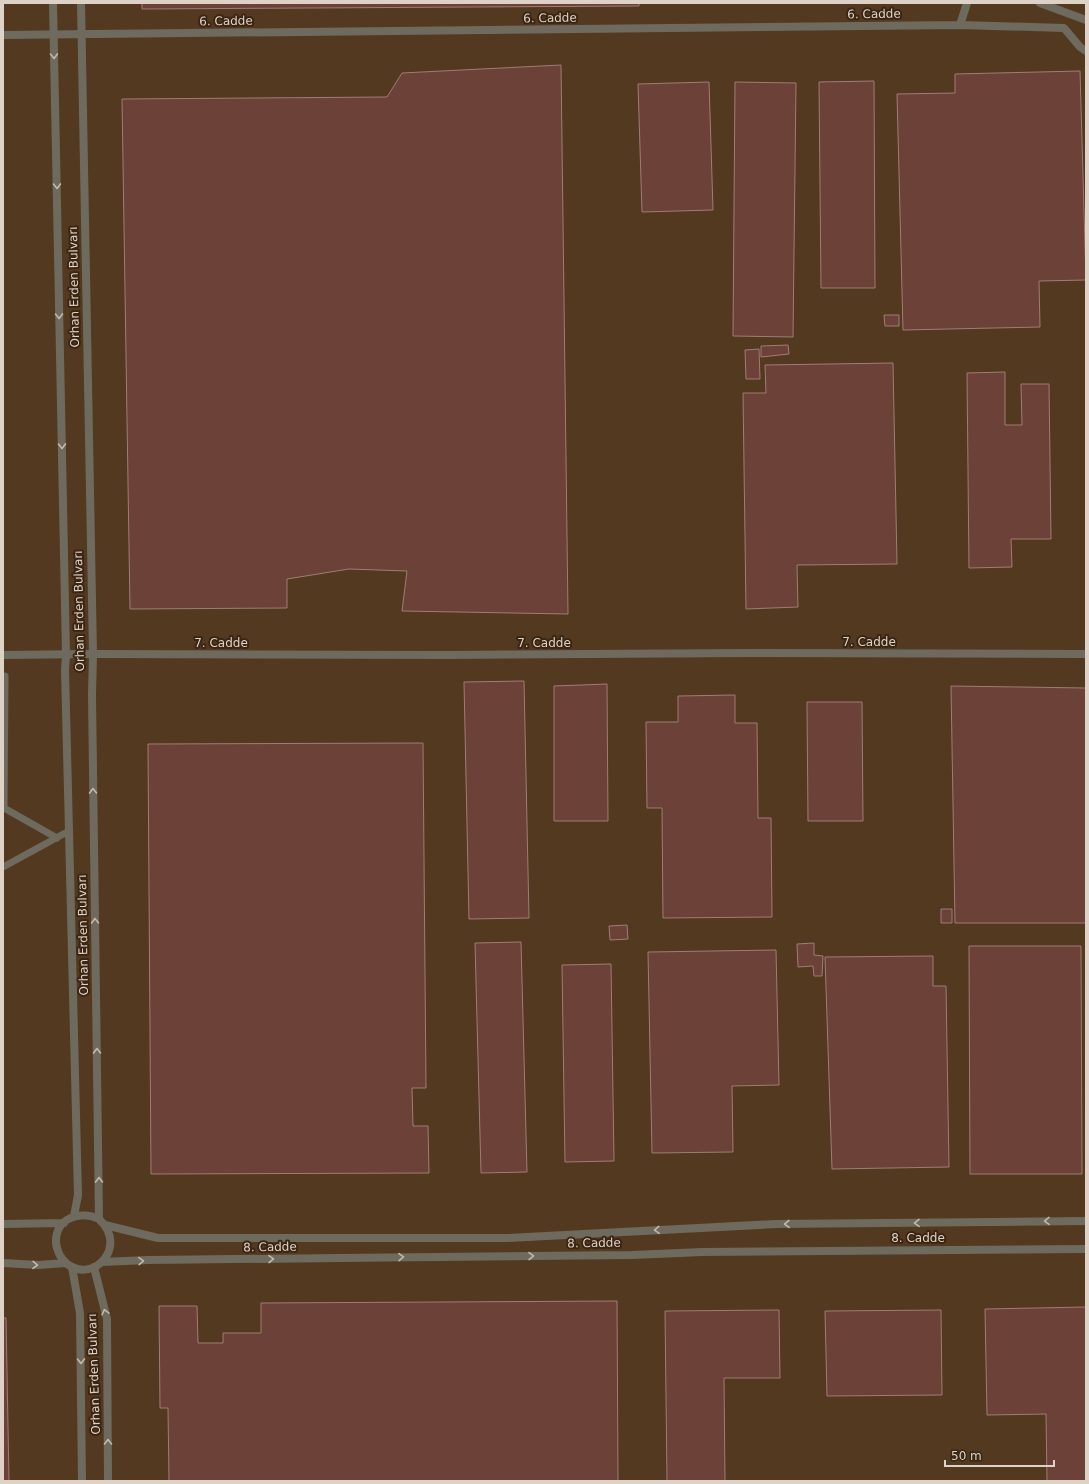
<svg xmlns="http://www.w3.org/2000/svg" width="1089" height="1484" font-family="'DejaVu Sans',sans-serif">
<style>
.built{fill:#533920}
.building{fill:#6c4138;stroke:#9f7d75}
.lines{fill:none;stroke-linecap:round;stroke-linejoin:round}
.service{stroke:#6e6b5e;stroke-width:7}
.minor{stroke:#6e6b5e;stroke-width:8}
.tertiary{stroke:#6e6b5e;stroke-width:8}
.oneway{stroke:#c2b8ab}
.labels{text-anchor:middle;stroke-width:4;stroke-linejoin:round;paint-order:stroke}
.street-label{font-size:12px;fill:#ded1c5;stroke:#3a2613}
</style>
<rect width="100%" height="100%" fill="#45301d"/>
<path class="built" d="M3,3H1086V1481H3Z"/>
<path class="building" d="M142,3H639V6L142,9Z
M561,65L568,614L402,611L407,571L349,569L287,579V608L130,609L122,99L387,97L402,73Z
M1080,71L1086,280L1039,281L1040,327L903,330L897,94L955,93V74Z
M874,81L875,288H821L819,82Z
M709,82L713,210L642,212L638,84Z
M735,82L796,83L793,337L733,336Z
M884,315H899V326H885Z
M788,345L789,354L761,357V346Z
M759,349L760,379H746L745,350Z
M893,363L897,564L797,565L798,607L746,609L743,393H766L765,365Z
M1005,372V425H1022L1021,384H1049L1051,539H1011L1012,567L969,568L967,373Z
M524,681L529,918L469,919L464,682Z
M607,684L608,821H554V686Z
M951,686L1086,688V923H955Z
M735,695V723H757L758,818H771L772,917L663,918L662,808H647L646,722H678V696Z
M807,702H862L863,821H808Z
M423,743L426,1088H412L413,1126H428L429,1173L151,1174L148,744Z
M941,909H952V923H941Z
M627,925L628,939L610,940L609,926Z
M521,942L527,1172L481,1173L475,943Z
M814,943V955L823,956L822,976H814L813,966L798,967L797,944Z
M969,946H1081L1082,1174H970Z
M776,950L779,1085L732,1086L733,1152L652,1153L648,952Z
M933,956V986H946L949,1167L832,1169L825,957Z
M611,964L614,1161L565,1162L562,965Z
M617,1301L618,1481H169L168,1408H160L159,1306H197L198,1343H223V1333H261V1303Z
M1086,1307V1481H1047L1046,1414L987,1415L985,1309Z
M779,1310L780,1378H724L725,1481H667L665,1311Z
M941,1310L942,1395L827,1396L825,1311Z
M3,1318H6L9,1481H3Z"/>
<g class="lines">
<path class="service" d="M5,676L4,808L57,838
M3,867L69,831"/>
<path class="minor" d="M960,25L967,3
M3,35L960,25L1064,28L1080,47L1086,51
M3,655L93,654L445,655L751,653L1086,654"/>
<path class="tertiary" d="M53,3L66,655L65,670L78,1195L74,1216
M81,3L93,654L92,695L99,1219C131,1249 88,1288 63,1260C59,1255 57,1250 56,1243C55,1218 80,1210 99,1219
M1040,3L1086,20
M3,1224L64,1223
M105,1225L158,1238H506L776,1224L1086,1221
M102,1262L148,1260L339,1258L632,1255L702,1252L1086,1249
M3,1263L38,1265L66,1263
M72,1267L80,1313L82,1481
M94,1267L107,1319L108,1481"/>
</g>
<defs><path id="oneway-chevron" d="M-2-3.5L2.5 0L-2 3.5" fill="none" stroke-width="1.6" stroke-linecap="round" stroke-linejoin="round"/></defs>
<g class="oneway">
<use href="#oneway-chevron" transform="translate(54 56) rotate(89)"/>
<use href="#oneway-chevron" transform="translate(57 186) rotate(89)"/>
<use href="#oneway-chevron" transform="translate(59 316) rotate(89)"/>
<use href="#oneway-chevron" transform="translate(62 446) rotate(89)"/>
<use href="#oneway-chevron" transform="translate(93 791) rotate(-91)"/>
<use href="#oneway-chevron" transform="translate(95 921) rotate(-91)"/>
<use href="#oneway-chevron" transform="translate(97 1051) rotate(-91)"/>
<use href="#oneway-chevron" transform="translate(99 1180) rotate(-91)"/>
<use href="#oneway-chevron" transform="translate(1047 1221) rotate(179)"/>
<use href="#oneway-chevron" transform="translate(917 1223) rotate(179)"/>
<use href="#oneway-chevron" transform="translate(787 1224) rotate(179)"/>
<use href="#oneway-chevron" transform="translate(657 1230) rotate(177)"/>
<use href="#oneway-chevron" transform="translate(531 1256) rotate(-1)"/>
<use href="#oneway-chevron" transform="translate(401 1257) rotate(-1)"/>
<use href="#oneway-chevron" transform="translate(271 1259) rotate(-1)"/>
<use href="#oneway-chevron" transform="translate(141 1261) rotate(-2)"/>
<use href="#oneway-chevron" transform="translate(35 1265) rotate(1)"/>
<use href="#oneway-chevron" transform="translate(105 1312) rotate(-103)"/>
<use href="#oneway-chevron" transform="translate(81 1361) rotate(89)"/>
<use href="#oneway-chevron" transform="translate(108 1442) rotate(-90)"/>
</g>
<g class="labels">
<g class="street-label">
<text transform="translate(874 14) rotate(-1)" y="4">6. Cadde</text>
<text transform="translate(550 18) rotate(-1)" y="4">6. Cadde</text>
<text transform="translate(226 21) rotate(-1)" y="4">6. Cadde</text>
<text transform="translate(74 287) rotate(-91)" y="4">Orhan Erden Bulvarı</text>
<text transform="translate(79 611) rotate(-91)" y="4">Orhan Erden Bulvarı</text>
<text x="869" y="646">7. Cadde</text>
<text x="221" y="647">7. Cadde</text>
<text x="544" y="647">7. Cadde</text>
<text transform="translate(83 935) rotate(-91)" y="4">Orhan Erden Bulvarı</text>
<text x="918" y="1242">8. Cadde</text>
<text transform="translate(594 1243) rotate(-1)" y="4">8. Cadde</text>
<text transform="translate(270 1247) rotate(-1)" y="4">8. Cadde</text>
<text transform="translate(94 1374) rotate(-92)" y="4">Orhan Erden Bulvarı</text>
</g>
</g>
<rect width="1089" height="1484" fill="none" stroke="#ded1c5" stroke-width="8"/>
<path d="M945 1460v6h109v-6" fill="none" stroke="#ded1c5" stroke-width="2"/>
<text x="951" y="1460" font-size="12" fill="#ded1c5" stroke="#3a2613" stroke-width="3" paint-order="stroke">50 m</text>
</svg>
